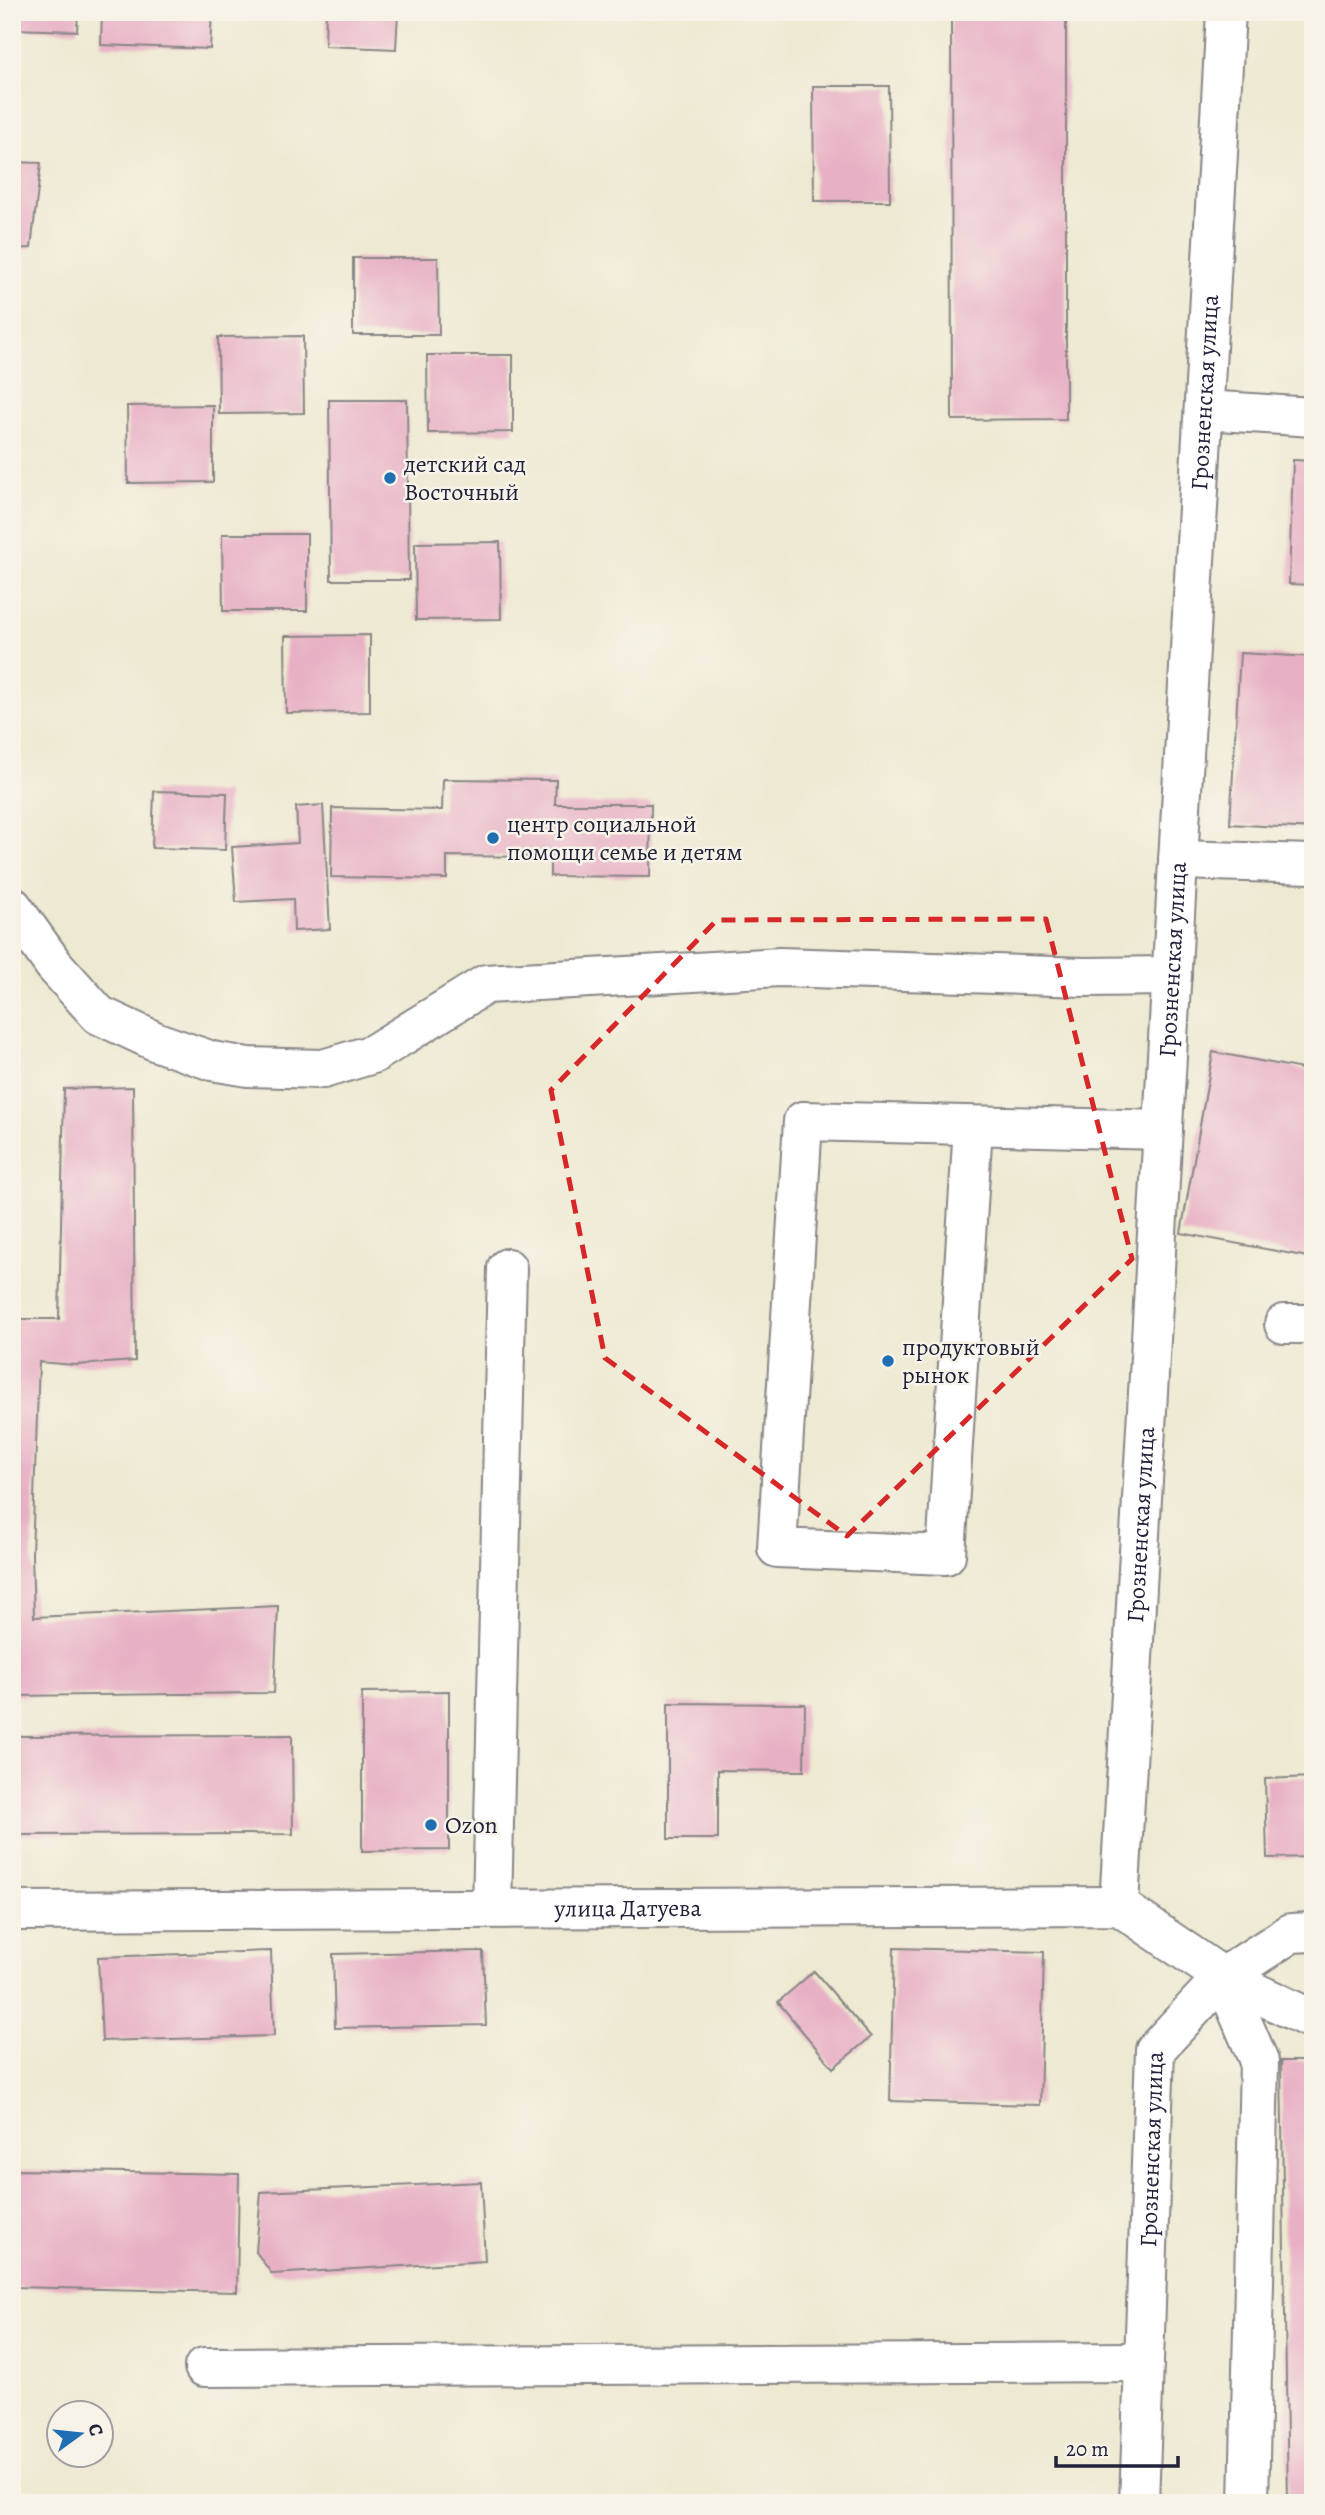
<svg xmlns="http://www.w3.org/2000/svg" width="1325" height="2515" font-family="Alegreya,serif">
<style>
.building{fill:#e8b0c5}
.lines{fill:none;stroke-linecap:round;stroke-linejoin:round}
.minor-casing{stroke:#888686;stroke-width:42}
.minor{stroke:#fff;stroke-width:38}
.marked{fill:none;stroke:#d62828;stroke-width:5;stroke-dasharray:14 9;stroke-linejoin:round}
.poi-dot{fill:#1f6fb2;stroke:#f7f3e8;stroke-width:2.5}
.labels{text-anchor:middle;stroke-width:5;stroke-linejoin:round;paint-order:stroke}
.street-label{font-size:24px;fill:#22223b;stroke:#f7f3e8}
.poi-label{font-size:24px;fill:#22223b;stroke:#f7f3e8;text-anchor:start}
</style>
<rect width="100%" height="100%" fill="#f7f3e8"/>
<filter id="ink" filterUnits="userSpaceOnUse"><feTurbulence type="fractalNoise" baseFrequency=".0143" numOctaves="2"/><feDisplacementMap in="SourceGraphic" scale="14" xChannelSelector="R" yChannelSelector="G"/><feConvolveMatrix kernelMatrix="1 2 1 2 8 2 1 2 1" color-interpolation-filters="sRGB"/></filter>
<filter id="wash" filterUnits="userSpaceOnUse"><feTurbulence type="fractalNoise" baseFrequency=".00686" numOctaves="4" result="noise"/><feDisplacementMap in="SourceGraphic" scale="28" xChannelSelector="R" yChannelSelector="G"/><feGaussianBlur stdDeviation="1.57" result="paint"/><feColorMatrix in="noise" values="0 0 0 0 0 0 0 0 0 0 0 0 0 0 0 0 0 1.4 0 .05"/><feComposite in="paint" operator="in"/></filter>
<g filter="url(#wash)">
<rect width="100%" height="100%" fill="#eee9d1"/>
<g id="blocks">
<path class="building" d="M12,12H78L77,31L12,29Z
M102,12H212L210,49L101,45Z
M326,12H398L396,49L325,46Z
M951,12H1066V419L952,420Z
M813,86H889L890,201H814Z
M12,162L41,163L31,248L12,249Z
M353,258H438L439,335H353Z
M303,336L304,413L219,414L218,337Z
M427,355H513V432L428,433Z
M329,400H407L409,580H331Z
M213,405V482L128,483L127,406Z
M1293,460L1313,461V585L1289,584Z
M222,534H307V611H223Z
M500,542L501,619L416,620L415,543Z
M370,635V712L286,713L285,636Z
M1240,653L1313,657V829L1230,824Z
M443,779L556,780L555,804H651L650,877L550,876V857L447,856V879L331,877L332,808L442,810Z
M154,791L227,793L225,850L152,848Z
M323,805L330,929L294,931L293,899L236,902L232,847L298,843L296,807Z
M1213,1052L1313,1071V1258L1181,1233Z
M12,1055H18L16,1129H12Z
M133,1087L135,1361L75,1365L39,1362L32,1554L34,1617L278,1606L274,1693L12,1696V1319H59L64,1089Z
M449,1691V1850L362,1851V1692Z
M668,1703L805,1704L804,1771L718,1770V1839H668Z
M292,1735L293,1834L12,1835V1736Z
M1313,1777V1857L1267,1858L1265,1779Z
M894,1948L1044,1952L1040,2105L890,2101Z
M271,1951L274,2036L102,2041L98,1957Z
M483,1951L486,2025L335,2028L333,1954Z
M814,1971L871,2037L833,2068L778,2002Z
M1281,2061H1313V2503H1288Z
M12,2170L239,2174L237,2292L12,2287Z
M481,2182L485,2261L272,2274L256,2252L261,2192Z"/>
</g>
</g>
<g filter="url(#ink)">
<use href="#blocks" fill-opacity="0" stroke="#888686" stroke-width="2"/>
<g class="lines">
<g class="minor-casing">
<g id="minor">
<path d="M1204,410L1313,417"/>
<path d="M1178,860L1313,864"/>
<path d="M12,906L54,965L99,1015L157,1042L212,1061L248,1067L323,1069L373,1054L486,984L780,967L1085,977L1172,976"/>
<path d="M973,1126L946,1555L777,1548L803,1121L1163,1130"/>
<path d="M1284,1324H1313"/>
<path id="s1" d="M1119,1906L1226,12"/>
<path d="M492,1908L507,1268"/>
<path id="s2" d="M12,1911L1119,1906L1223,1977L1307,2017H1313"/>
<path d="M1223,1977L1259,2061L1249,2503"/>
<path d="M204,2367L1144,2362"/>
<path id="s3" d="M1139,2503L1155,2050L1223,1977L1291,1933L1313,1932"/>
</g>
</g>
<use href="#minor" class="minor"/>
</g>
</g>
<path class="marked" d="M1046,919L1132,1259L847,1536L605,1358L551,1090L717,920Z"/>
<g class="poi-dot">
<circle cx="390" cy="478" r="7"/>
<circle cx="493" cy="838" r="7"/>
<circle cx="888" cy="1361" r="7"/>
<circle cx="431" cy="1825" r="7"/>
</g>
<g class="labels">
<g class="street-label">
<text dy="8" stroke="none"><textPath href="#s1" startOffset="1516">Грозненская улица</textPath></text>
<text dy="8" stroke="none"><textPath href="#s1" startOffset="948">Грозненская улица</textPath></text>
<text dy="8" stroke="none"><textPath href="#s1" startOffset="382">Грозненская улица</textPath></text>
<text dy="8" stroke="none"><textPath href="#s2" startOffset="616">улица Датуева</textPath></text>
<text dy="8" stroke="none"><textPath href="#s3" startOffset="354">Грозненская улица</textPath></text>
</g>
<g class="poi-label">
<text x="404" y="472">детский сад<tspan x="404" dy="28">Восточный</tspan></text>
<text x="507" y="832">центр социальной<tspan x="507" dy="28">помощи семье и детям</tspan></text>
<text x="902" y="1355">продуктовый<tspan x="902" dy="28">рынок</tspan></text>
<text x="445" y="1833">Ozon</text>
</g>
</g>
<rect width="1325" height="2515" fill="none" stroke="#f7f3e8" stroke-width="42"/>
<g transform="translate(80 2434) rotate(75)"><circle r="33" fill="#f7f3e8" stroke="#a29fa3" stroke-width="2"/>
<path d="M0-5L12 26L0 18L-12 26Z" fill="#1f6fb2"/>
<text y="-10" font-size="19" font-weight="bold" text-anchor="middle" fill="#22223b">С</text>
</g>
<path d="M1056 2456v10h122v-10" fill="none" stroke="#22223b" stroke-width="3.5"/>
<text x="1066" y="2456" font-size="21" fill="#22223b" stroke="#f7f3e8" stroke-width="5" paint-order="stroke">20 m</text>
</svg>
